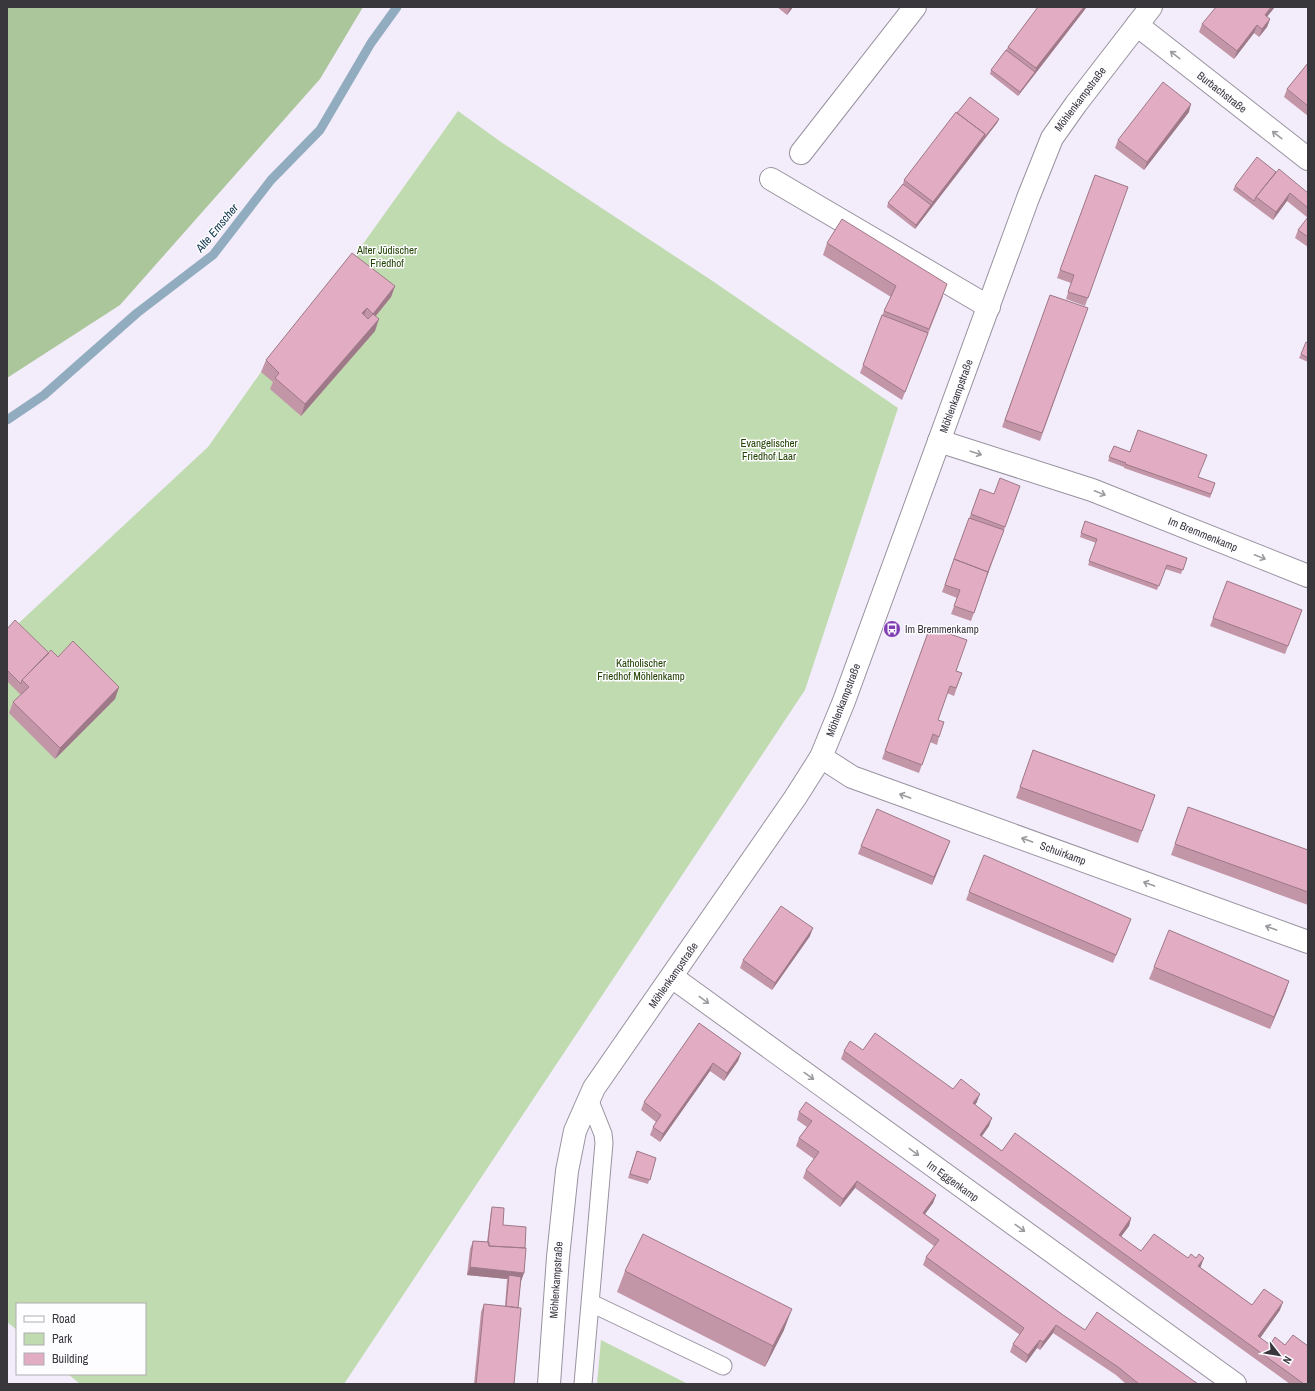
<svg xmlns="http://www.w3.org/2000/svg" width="1315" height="1391" font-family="'Archivo Narrow',sans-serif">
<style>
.green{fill:#c0dbaf}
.forest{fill:#abc69a}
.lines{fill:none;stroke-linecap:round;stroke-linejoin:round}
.stream{stroke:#92acbf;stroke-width:9}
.service-casing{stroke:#98929f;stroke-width:19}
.minor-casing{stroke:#98929f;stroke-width:24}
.tertiary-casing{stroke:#98929f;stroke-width:24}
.service{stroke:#fff;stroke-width:17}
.minor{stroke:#fff;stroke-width:22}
.tertiary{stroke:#fff;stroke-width:22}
.wall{fill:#c295a7}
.shaded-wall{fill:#9e7988}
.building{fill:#e2adc2;stroke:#9e7988}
.oneway{stroke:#9c9a9e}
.labels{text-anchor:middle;stroke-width:3;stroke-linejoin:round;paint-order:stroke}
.street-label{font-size:11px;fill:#39363c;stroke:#fdfcff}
.park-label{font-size:11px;fill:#214200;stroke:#fdfcff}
.poi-label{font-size:11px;fill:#39363c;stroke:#fdfcff;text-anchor:start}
.water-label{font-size:12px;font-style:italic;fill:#0c3449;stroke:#fdfcff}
</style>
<rect width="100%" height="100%" fill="#f2ecfb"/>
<path class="green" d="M458,111L501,142L708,278L898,408L805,690L344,1384H80L68,1374H145V1304H17V1330L7,1322V634L208,447L261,372L348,265Z
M601,1340L688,1384H597Z"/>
<path class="forest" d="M7,7H363L320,79L120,305L7,378Z"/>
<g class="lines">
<path class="stream" d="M7,420L44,395L137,313L213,255L271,180L320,130L371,43L397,7"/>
<g class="service-casing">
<path id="service" d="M591,1303L723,1366
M583,1384L604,1143L603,1134L589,1099"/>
</g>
<g class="minor-casing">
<path id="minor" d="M1137,25L1308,159
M801,153L915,7
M771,179L989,307
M939,441L1092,490L1308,576
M821,757L852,777L1308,942
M672,977L1235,1384"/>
</g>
<g class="tertiary-casing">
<path id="tertiary" d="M549,1384L558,1257L567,1171L575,1131L594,1088L795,798L821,757L844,701L1028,198L1052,138L1076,104L1151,7"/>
</g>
<use href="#service" class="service"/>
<use href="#minor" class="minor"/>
<use href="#tertiary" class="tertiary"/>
</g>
<path class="wall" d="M777,7H793L787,15Z
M1038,7H1087L1018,96L990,74L991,70L1006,50L1008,47Z
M1267,17L1270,19L1267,27L1259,37L1254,33L1234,59L1199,32L1202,24Z
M1308,63V116L1284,97L1287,89Z
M1189,112L1144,170L1115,148L1118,140Z
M957,113L999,119L997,123L915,229L887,207L888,203L903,184L904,180Z
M1276,172L1308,193V247L1295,238L1298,230L1308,218L1287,201L1273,220L1233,190L1235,186Z
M1095,175L1128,187L1085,306L1066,299L1071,283L1057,278Z
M827,243L943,296L902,400L860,373L884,311L891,297L823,255Z
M395,286L391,297L376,316L375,331L301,416L270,389L273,382L261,372L266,360Z
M1050,295L1088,308L1040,441L1002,427Z
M1308,343V362L1299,358L1301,354Z
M1114,446L1215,483L1210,498L1124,468V467L1108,461Z
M1020,486L971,621L951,614L957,598L942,592L980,489L994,494Z
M1085,521L1187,558L1181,574L1165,569L1157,590L1088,565L1096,543L1080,537Z
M1227,581L1302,610L1285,654L1210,626Z
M930,627L956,671L962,673L954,696L947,693L938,720L939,737L937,745L930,742L919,773L882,759Z
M7,629L49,653L119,687L115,699L55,759L9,713L13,702L21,695L7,681Z
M1033,750L1155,795L1138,843L1016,798Z
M1188,807L1308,850V905L1171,855Z
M950,841L932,885L858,854L861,846Z
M969,892L1128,927L1113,963L966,900Z
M810,936L772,990L740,968L743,960Z
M1154,967L1289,981L1285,993L1270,1029L1149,979Z
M699,1023L741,1053L738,1061L724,1081L710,1071L660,1142L650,1135L653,1127L656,1122L641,1110L644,1102Z
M863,1050L953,1089L977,1102L975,1105L989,1126L982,1136L1002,1151L1131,1218L1129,1226L1121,1237L1141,1251L1188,1258L1201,1266L1200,1267L1252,1305L1280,1310L1260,1338L1308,1384H1290L841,1059L844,1051Z
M799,1112L936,1195L933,1203L925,1214L1063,1315L1085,1330L1198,1384H1126L1116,1375L1053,1333L1040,1350L1037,1348L1026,1363L1010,1352L1013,1344L1020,1335L923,1265L926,1257L934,1246L855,1188L840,1207L803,1178L806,1170L814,1159L796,1146L799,1138L807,1127L797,1120Z
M637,1151L656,1158L648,1184L628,1178Z
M492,1207L503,1225L525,1248L524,1273L521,1281V1280L518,1308L514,1384H474L481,1312L484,1304L505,1306L507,1279L467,1275L470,1249L473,1241L487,1242L491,1211Z
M625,1271L784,1330L765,1367L617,1292Z"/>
<path class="shaded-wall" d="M790,7H793L787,15Z
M1084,7H1086L1085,9L1018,96L1020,92L1035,72L1036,68Z
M1271,7H1275L1262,23L1265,15Z
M1270,19L1267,27L1259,37L1262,29Z
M1257,25L1254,33L1234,59L1237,51Z
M1191,104L1189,112L1144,170L1147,162Z
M999,119L997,123L982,142L984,138Z
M985,134L982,142L915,229L916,225L931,205L933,202Z
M1290,193L1287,201L1273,220L1276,212Z
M395,286L391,297L368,325L373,314Z
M367,308L362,320V313Z
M379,319L375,331L301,416L305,404Z
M119,687L115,699L55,759L60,748Z
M950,841L947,849L932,885L934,877Z
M813,928L810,936L772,990L775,983Z
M1289,981L1285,993L1270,1029L1274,1017Z
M741,1053L738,1061L724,1081L727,1073Z
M713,1063L710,1071L660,1142L663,1134Z
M980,1094L977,1102L970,1111L973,1103Z
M992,1118L989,1126L977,1143L980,1135Z
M857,1181L855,1188L840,1207L843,1199Z
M936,1195L933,1203L920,1221L923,1213Z
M1131,1218L1129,1226L1116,1243L1119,1235Z
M1204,1258L1201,1266L1195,1274L1198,1266Z
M470,1267L524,1273L521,1281L508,1279L509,1275L507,1279L467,1275Z
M1283,1302L1280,1310L1256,1344L1258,1336Z
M792,1309L784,1330L765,1367L773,1346Z
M1056,1325L1053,1333L1040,1350L1043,1342Z
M1040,1340L1037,1348L1026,1363L1028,1355Z"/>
<path class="building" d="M1038,7H1084L1036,68L1008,47Z
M1216,7H1271L1265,15L1270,19L1262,29L1257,25L1237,51L1202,24Z
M1006,50L1035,72L1020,92L991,70Z
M1308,63V106L1287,89Z
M1163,82L1191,104L1147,162L1118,140Z
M970,97L999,119L984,138L985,134L957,113Z
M956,112L985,134L933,202L904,180Z
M1257,157L1276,172L1256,197L1254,201L1235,186Z
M1279,169L1308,193V208L1290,193L1276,212L1256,197Z
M1095,175L1128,187L1088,298L1068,292L1074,275L1060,270Z
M903,184L931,205L916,225L888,203Z
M1308,217V237L1298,230Z
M842,219L947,284L929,329L884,311L896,286L827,243Z
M352,253L395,286L373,314L367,308L362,313L368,319L373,314L379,319L305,404L275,378L279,373L266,360Z
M1050,295L1088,308L1042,433L1005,420Z
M882,315L928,333L905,392L863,365Z
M1306,342L1308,343V358L1301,354Z
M1138,430L1207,455L1198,477L1215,483L1211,494L1125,464L1126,463L1109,457L1114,446L1130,452Z
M1000,478L1020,486L1005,527L971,514L980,489L994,494Z
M969,518L1004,530L987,574L988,572L954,559Z
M1085,521L1187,558L1183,570L1167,565L1159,586L1089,561L1097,539L1081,533Z
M954,559L988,572L974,613L954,606L960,590L945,585Z
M1227,581L1302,610L1288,646L1213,618Z
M15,620L49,653L22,680L21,684L7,670V629Z
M930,627L967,640L956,671L962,673L956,688L950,686L938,720L944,722L939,737L933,734L922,765L885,751Z
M73,641L119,687L60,748L13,702L29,687L22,680L51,650L58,657Z
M1033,750L1155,795L1142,831L1020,787Z
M1188,807L1308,850V892L1175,844Z
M877,809L950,841L934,877L861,846Z
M984,855L1131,919L1116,955L969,892Z
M781,906L813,928L775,983L743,960Z
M1169,930L1289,981L1274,1017L1154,967Z
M699,1023L741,1053L727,1073L713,1063L663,1134L653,1127L661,1115L644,1102Z
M875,1033L953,1089L961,1079L980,1094L973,1103L992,1118L980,1135L1002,1151L1015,1133L1131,1218L1119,1235L1141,1251L1154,1234L1188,1258L1191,1254L1196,1258L1199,1254L1204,1258L1198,1266L1252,1305L1264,1289L1283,1302L1258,1336L1270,1345L1275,1337L1285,1345L1293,1335L1308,1346V1384H1304L844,1051L850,1041L863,1050Z
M806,1102L936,1195L923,1213L1063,1315L1085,1330L1097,1312L1198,1384H1139L1118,1367L1056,1325L1043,1342L1040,1340L1028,1355L1013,1344L1024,1328L926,1257L939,1240L857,1181L843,1199L806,1170L819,1152L799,1138L812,1121L799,1112Z
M637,1151L656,1158L650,1180L630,1174Z
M492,1207L504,1208L503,1225L526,1227L525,1248L489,1246L488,1242Z
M643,1234L792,1309L773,1346L625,1271Z
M473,1241L489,1242V1246L526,1248L524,1273L470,1267Z
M509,1275L521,1277L518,1308L506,1306Z
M484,1304L521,1308L514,1384H476Z"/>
<defs><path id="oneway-shaft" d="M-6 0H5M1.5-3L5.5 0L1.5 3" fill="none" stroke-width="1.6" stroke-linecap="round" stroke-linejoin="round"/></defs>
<g class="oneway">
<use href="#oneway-shaft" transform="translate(1175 55) rotate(-142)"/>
<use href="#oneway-shaft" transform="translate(1277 135) rotate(-142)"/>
<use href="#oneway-shaft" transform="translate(976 453) rotate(18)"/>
<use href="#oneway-shaft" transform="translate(1100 493) rotate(22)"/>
<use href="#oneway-shaft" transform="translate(1260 557) rotate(22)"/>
<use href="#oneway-shaft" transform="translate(905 796) rotate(-160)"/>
<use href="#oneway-shaft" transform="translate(1027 840) rotate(-160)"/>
<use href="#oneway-shaft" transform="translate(1149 884) rotate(-160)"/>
<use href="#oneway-shaft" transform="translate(1271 928) rotate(-160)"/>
<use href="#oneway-shaft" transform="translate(704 1000) rotate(36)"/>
<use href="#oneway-shaft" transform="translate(809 1076) rotate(36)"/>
<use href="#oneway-shaft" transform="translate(914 1152) rotate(36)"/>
<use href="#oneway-shaft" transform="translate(1020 1228) rotate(36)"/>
</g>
<defs>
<g id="bus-disc" transform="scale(0.9)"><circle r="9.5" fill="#7f3eb3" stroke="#fdfcff"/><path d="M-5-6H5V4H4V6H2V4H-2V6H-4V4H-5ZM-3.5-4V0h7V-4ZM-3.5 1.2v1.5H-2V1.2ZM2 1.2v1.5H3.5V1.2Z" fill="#fff"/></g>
</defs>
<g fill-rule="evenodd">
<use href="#bus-disc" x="892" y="629"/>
</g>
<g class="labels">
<g class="street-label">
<text transform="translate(1222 92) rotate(38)" y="4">Burbachstraße</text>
<text transform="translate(1080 99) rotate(-53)" y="4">Möhlenkampstraße</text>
<text transform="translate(956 396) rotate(-70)" y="4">Möhlenkampstraße</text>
<text transform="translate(1203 534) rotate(22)" y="4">Im Bremmenkamp</text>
<text transform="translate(843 700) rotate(-69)" y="4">Möhlenkampstraße</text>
<text transform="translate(1063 853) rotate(20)" y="4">Schuirkamp</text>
<text transform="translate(673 975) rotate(-55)" y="4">Möhlenkampstraße</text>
<text transform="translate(953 1181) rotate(36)" y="4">Im Eggenkamp</text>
<text transform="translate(556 1280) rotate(-86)" y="4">Möhlenkampstraße</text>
</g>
<g class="park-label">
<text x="387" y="254">Alter Jüdischer<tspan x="387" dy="13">Friedhof</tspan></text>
<text x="769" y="447">Evangelischer<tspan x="769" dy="13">Friedhof Laar</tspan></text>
<text x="641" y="667">Katholischer<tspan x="641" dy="13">Friedhof Möhlenkamp</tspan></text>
</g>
<g class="poi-label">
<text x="905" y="633">Im Bremmenkamp</text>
</g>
<g class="water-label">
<text transform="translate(217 228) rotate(-50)" y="4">Alte Emscher</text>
</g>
</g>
<rect width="1315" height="1391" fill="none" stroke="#39363c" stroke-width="16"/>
<rect x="16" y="1303" width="130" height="72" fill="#fdfcff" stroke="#afadb1"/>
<rect x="24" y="1316" width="20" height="6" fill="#ffffff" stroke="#afadb1"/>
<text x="52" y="1323" font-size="12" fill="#39363c">Road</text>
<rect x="24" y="1333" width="20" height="12" fill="#c0dbaf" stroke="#afadb1"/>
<text x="52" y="1343" font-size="12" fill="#39363c">Park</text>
<rect x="24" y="1353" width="20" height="12" fill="#e2adc2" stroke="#afadb1"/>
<text x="52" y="1363" font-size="12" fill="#39363c">Building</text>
<g transform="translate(1279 1355) rotate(121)" stroke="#fdfcff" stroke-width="3" paint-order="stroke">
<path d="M0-3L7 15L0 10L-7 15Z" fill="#39363c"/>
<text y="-6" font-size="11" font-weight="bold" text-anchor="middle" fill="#39363c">N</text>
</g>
</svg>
